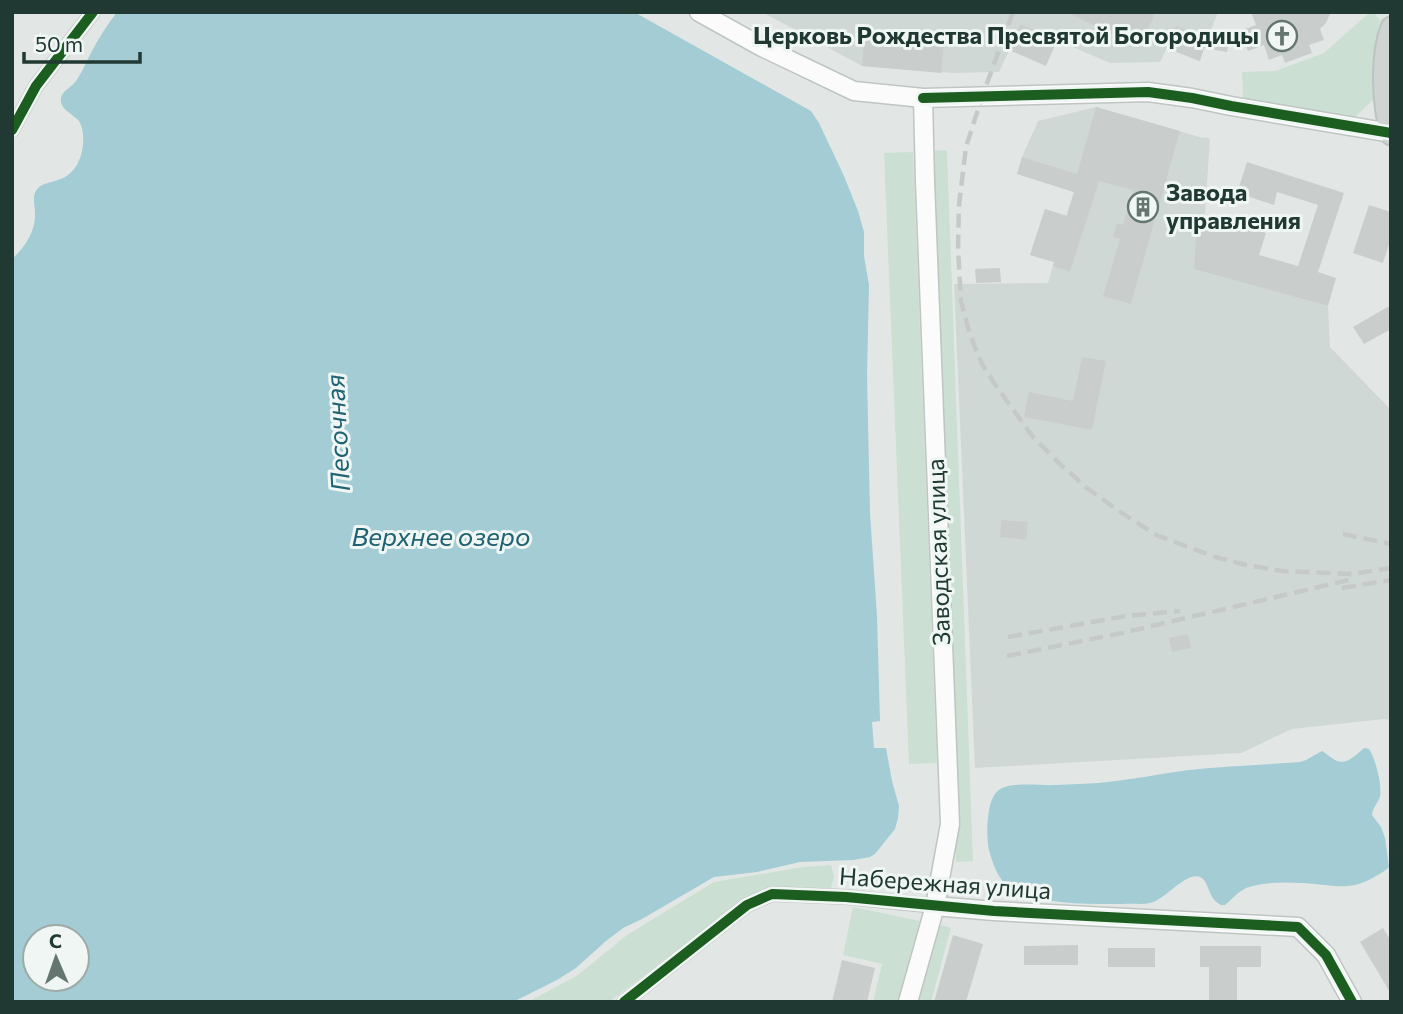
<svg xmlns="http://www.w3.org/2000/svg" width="1403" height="1014" font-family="Commissioner,sans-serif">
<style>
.built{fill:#d0d8d5}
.green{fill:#cbe0d2}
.water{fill:#a4ccd4;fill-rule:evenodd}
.building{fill:#c9cecc}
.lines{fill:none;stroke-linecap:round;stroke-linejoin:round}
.street-casing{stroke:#bfc4c2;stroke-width:16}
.secondary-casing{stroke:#bec5c2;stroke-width:21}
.primary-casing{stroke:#bcc3c1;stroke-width:23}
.street{stroke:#fbfbfb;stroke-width:12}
.secondary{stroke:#fbfbfb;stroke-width:18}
.primary{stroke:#cdd4d2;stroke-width:19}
.rail{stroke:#c5c9c8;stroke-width:4.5;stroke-dasharray:14 7;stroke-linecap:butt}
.cycleway-casing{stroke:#eff6f3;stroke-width:15}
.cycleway{stroke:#1b5e20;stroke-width:10}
.labels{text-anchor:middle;stroke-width:6;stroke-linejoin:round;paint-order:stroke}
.poi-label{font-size:24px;font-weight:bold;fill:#213933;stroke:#eff6f3;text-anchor:end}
.street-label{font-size:24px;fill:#213933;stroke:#eff6f3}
.water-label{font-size:26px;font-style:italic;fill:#1f6271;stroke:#eff6f3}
</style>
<rect width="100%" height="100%" fill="#e2e7e5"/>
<path class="built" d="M762,12H1218L1199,61L1167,48L1160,62L1110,63L1021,25L999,72L952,73L862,66Z
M1096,107L1203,138L1204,137L1210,139L1201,270L1328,306L1330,347L1391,410V720L1384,719L1292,729L1241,753L975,768L954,284L1048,283L1054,262L1030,255L1045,209L1066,216L1074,192L1017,174L1022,157L1038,121Z"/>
<path class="green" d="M1370,12H1373L1380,20L1375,43L1374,99L1355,117L1243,98L1242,72L1275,71L1324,53Z
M947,150L973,861L956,862L929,151Z
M913,152L937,763L909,764L884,153Z
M831,865L834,876L831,888L771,889L743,900L609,1002H528L578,975L627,935L714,882L803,867Z
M853,907L920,921L898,1002H873L882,964L843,955Z
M937,924L951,928L931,1002H916Z"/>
<path class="water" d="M117,12H634L811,111L819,123L844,176L858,211L864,232V256L869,285L867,375L870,513L877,616L880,721L872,722L874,748H886L892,781L899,806L898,818L895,829L875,854L870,857L853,860L800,862L757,872L714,877L642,919L623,928L606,941L576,968L557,980L513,1002H12V259C25,247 36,231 35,212C35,205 32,198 36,191C43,177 69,188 80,158C84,147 85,131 79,121C74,115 62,110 61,102C59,92 71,88 76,81C82,73 86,62 91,53C98,39 107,25 117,12ZM35,937H77V979H35Z
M1364,748L1369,749C1375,757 1384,790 1379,799C1376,806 1373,807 1372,815L1381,827L1385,838L1389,867C1385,871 1381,873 1376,876C1349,893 1330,884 1301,883C1284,882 1262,882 1246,888C1238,892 1232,899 1225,905H1221C1207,898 1210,882 1200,877C1186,871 1165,900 1150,903C1141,905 1132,903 1123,904C1089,904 1050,905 1018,892C1000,885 994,868 989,850C986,837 986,798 999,790C1011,781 1041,786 1056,785C1071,784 1085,784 1099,783C1129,780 1159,774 1189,770C1226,766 1263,765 1300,762L1306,760L1322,751C1326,753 1328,756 1332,758C1344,768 1355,756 1364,748Z"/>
<path class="building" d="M1067,12H1156L1139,48Z
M1251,12H1331L1326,23L1320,29L1324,40L1309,45L1312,53L1285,63L1282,55L1269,60L1264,45L1248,51L1240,31L1256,25Z
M1020,24L1057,41L1046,66L1009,50Z
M1176,26L1228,47L1227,52L1204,48L1200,61L1167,48Z
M865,33L944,40L941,73L862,66Z
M1096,107L1180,131L1131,304L1103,296L1120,239L1113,237L1117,223L1123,225L1133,190L1099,181L1070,272L1053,266L1054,262L1030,255L1045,209L1067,216L1074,192L1017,174L1022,157L1077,174Z
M1247,162L1344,193L1318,272L1336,278L1328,306L1194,269L1198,213L1266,233L1259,255L1298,266L1318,205L1277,192L1274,205L1237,193Z
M1369,205L1391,212V238L1383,263L1353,253Z
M1000,268L1001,282L976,283L975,269Z
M1391,305V329L1364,344L1353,327Z
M1082,357L1106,361L1092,430L1024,417L1029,392L1073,401Z
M1001,520L1028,522L1026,540L1000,537Z
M1188,634L1191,648L1172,652L1169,638Z
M1383,928L1391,941V994L1360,942Z
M953,935L983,944L966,1002H934Z
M1078,945V965H1024V946Z
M1200,946H1261V967H1237V1002H1209V967H1200Z
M1108,948H1155V967H1108Z
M842,960L875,968L867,1002H832Z"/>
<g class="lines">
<g class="street-casing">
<path id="street" d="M12,130L36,86L93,12
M624,1002L747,905L772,894L846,897L935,906"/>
</g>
<g class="secondary-casing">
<path id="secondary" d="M699,12L760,46L854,91L923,98L1148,92L1192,98L1231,106L1391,133
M935,906L994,911L1298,927L1326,955L1352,1002
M908,1002L935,906L950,824L925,181L923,98"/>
</g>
<g class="primary-casing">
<path id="primary" d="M1391,27C1380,56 1382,105 1391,135"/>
</g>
<use href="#street" class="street"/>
<use href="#secondary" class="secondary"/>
<use href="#primary" class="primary"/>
<path class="rail" d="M1013,12L982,97L966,147L959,205L958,248L961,301L970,335L982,364L996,386L1033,437L1060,464L1087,488L1116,509L1156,535L1215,557L1246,565L1282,571L1352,574L1391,568
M1343,534L1391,544
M1342,588L1391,580
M1008,637L1126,616L1180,611
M1007,656L1122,633L1353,579"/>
<g class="cycleway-casing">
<path id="cycleway" d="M923,98L1148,92L1192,98L1231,106L1391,133
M12,130L36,86L93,12
M624,1002L747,905L772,894L846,897L994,911L1298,927L1326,955L1352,1002"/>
</g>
<use href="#cycleway" class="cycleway"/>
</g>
<defs>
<g id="church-ring" transform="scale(1.575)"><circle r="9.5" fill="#eff6f3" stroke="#657671" stroke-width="1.5"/><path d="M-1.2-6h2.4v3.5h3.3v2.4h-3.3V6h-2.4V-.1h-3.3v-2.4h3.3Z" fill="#657671"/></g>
<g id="building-ring" transform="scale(1.575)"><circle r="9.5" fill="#eff6f3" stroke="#657671" stroke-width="1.5"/><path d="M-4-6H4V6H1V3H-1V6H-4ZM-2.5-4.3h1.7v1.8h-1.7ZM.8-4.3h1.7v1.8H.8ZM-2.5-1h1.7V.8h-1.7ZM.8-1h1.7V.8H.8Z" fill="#657671"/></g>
</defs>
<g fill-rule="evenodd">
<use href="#church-ring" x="1282" y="36"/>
<use href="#building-ring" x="1143" y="207"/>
</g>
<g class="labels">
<g class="poi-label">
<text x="1259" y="44">Церковь Рождества Пресвятой Богородицы</text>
<text x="1166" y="201" text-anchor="start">Завода<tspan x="1166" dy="28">управления</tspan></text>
</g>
<g class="street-label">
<text transform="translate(939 552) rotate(-92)" y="8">Заводская улица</text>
<text transform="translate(945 884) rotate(4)" y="8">Набережная улица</text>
</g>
<g class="water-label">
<text transform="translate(338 433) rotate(-93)" y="9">Песочная</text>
<text x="441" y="546">Верхнее озеро</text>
</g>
</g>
<rect width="1403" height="1014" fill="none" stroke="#213933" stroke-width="28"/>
<g transform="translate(56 958) rotate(358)"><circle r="33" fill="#eff6f3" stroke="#9daaa6" stroke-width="2"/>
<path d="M0-5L12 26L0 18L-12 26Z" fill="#657671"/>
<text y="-10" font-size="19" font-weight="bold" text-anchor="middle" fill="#213933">С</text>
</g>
<path d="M24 52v10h116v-10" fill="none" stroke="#213933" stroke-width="3.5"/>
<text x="35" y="52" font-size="21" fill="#213933" stroke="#eff6f3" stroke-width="5" paint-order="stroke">50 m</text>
</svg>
